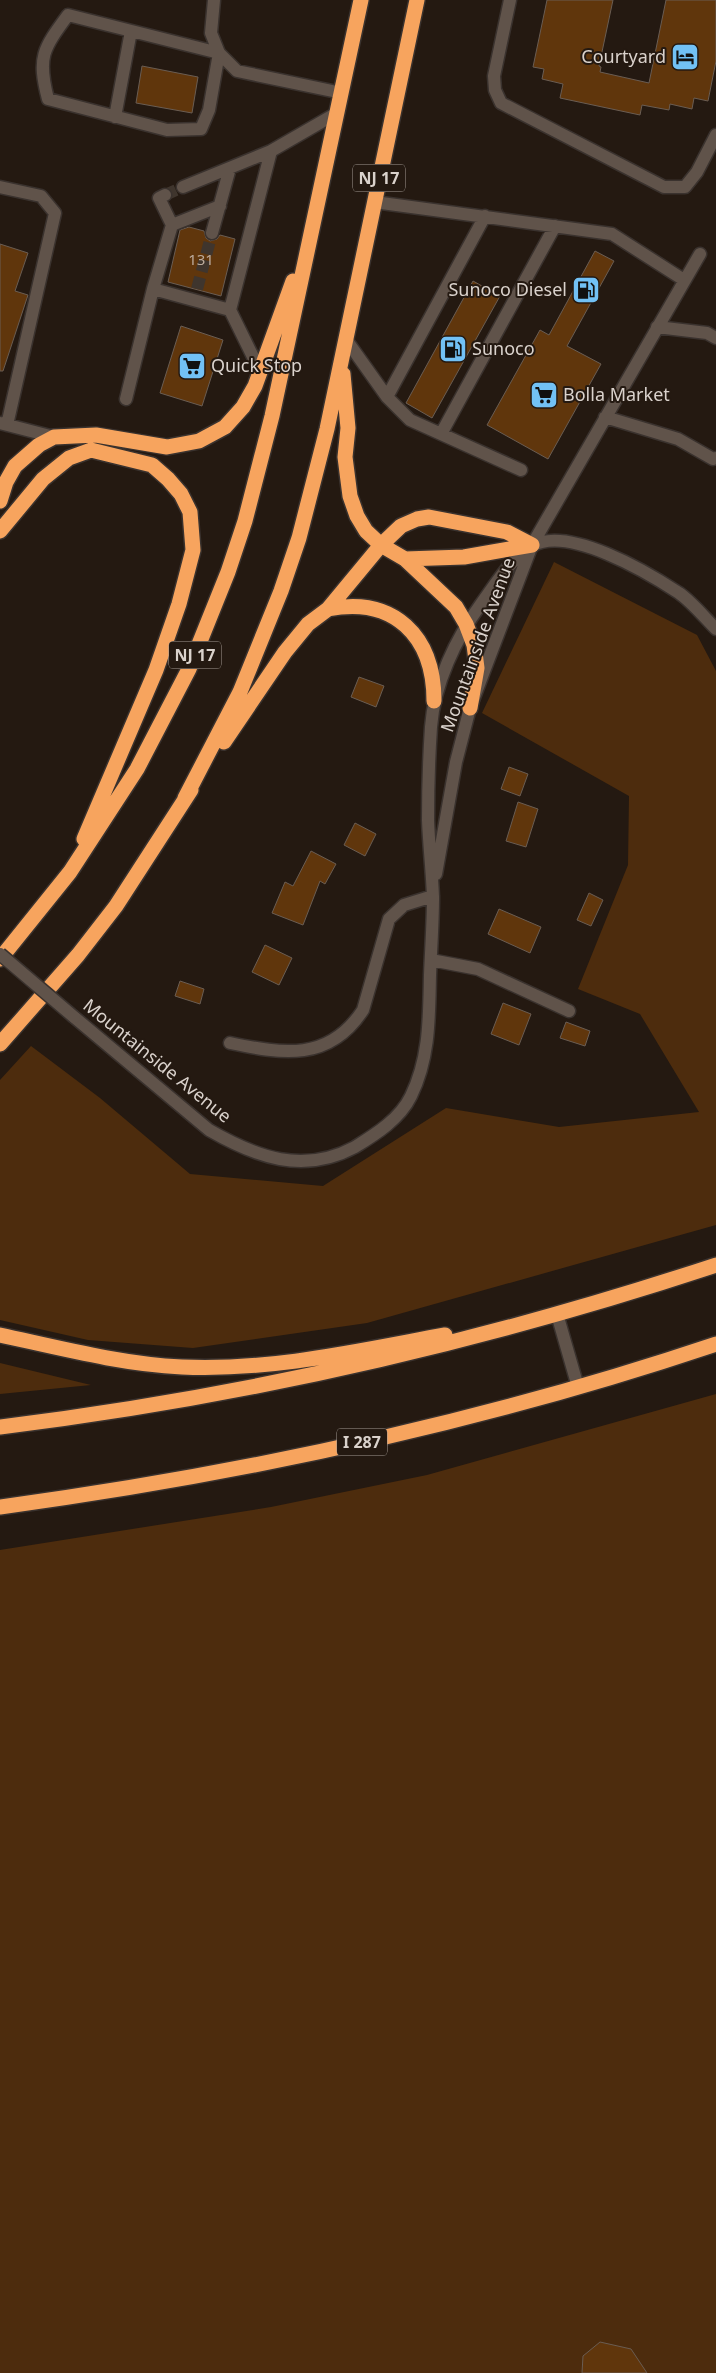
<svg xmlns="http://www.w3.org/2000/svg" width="716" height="2373" font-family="'Noto Sans',sans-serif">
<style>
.green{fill:#4d2c0d}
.building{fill:#60360c;stroke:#6a5d53}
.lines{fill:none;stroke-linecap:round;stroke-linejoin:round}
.minor-tunnel{stroke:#3f352d;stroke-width:12;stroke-dasharray:12 6;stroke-linecap:butt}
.minor-casing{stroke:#3a322e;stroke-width:15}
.highway-casing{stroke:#3a322e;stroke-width:18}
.minor{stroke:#60534a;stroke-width:12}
.highway{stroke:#f7a45e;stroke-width:15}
.minor-bridge-casing{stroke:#3a322e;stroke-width:15;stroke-linecap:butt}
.minor-bridge{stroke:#60534a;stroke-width:12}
.labels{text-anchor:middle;stroke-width:4;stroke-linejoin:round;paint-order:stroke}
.number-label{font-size:15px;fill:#bcab9c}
.shield{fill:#241911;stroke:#a39a94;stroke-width:1}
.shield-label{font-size:16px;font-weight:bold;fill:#dad2cc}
.poi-label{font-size:18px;fill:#dad2cc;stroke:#241911;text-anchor:start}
.street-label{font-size:18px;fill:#dad2cc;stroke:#241911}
</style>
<rect width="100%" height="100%" fill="#241911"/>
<path class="green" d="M554,562L697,635L716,671V1225L367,1323L193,1348L88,1340L0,1320V1080L31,1046L100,1098L190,1174L323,1186L446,1108L559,1127L699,1112L640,1014L578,989L628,865L629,796L482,713Z
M0,1363L91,1385L0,1394Z
M716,1394V2373H0V1550L271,1507L427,1475Z"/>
<path class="building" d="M547,0H613L599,66L601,67L600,72L649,83L666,0H716V61L708,101L694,98L692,109L670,104L669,110L642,105L640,115L560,98L563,84L542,79L544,69L533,67Z
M142,66L198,77L192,113L136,103Z
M189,227L204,231L206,238L210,241L217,239L220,235L235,239L221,296L168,282L180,230Z
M0,244L28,253L15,291L28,295L3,371H0Z
M595,251L614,261L567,346L601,364L548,459L487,425L540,330L549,335Z
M473,281L500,296L432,418L406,403Z
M181,326L223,340L202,406L160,393Z
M359,677L384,686L376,707L351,697Z
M509,767L528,774L520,796L501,789Z
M518,802L538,809L526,847L506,841Z
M355,823L376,834L365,856L344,845Z
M311,851L336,864L325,884L320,881L303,925L272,913L285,882L293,886Z
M589,893L603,900L591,926L577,920Z
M499,909L541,927L530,953L488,934Z
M265,945L292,958L279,985L252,972Z
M180,981L204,989L200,1004L175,996Z
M503,1003L531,1014L519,1045L491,1034Z
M566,1022L590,1031L585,1046L560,1038Z
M600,2342L631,2349L647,2373H582L583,2356Z"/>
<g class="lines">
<path class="minor-tunnel" d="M165,195L183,187
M197,289L212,233"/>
<g class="minor-casing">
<path id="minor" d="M214,0L211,33L219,53L237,71L342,93
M510,0L494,76L495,90L501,103L664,187H685L697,172L716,135
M68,15L219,53L209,110L201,129L167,130L48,99C37,57 43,49 68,15Z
M115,117L131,31
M0,187L41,196L55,213L7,425
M183,187L271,151L337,113
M165,195L159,198L172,225L153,289L230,310
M374,202L612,234L684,280
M172,225L220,206
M212,233L230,168
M657,327L707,333L716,338
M345,338L387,397L410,420L521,470
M260,371L230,310L271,151
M387,397L485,216
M126,399L153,289
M605,417L678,439L713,459L716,458
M0,423L54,437
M441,434L555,226
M436,874L456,762L470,708L532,545L700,254
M431,960L478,969L569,1011
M74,1017L209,1130C256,1157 303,1175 355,1147C376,1134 400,1119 411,1096C430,1057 429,1017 430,975C431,949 433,923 433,897C432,871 429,846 428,820C428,789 429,757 431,727C434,684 456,638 481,604C495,585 511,558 532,546C568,525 647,572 679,593C692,602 704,617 716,629
M230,1043C283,1054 329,1062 363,1010L389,919L404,905L433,896
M557,1314L578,1387"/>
</g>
<g class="highway-casing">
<path id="highway" d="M343,374L348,428L345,457L350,496L357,516L366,531L381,545L405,559L456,607L466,624L474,645L477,668L470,708
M0,501L6,482L15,466L39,445L54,437L96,435L167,447L199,441L225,427L243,407L255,386L293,281
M0,531L43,479L69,458L91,450L152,465L168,479L181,494L190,512L193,550L179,604L156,670L84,839
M405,559L464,557L532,545
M328,609C394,596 434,636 434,701
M224,742L285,652L308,624L328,609L381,545L401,526L417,519L429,517L507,532L532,545
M185,798L240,692L281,591L299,538L327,429L417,0
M0,959L70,872L137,769L189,669L228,572L245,521L272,416L361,0
M0,1044L78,955L116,906L191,790
M0,1335C60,1348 121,1364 182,1367C271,1371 358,1351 445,1335
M0,1427C244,1397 483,1342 716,1265
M0,1507C243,1474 484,1422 716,1344"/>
</g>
<use href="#minor" class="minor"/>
<use href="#highway" class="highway"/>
<g class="minor-bridge-casing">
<path id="minor-bridge" d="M0,954L74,1017"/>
</g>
<use href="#minor-bridge" class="minor-bridge"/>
</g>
<defs>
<g id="hotel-square" transform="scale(1.4375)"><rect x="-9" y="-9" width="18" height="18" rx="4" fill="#72c1f5" stroke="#241911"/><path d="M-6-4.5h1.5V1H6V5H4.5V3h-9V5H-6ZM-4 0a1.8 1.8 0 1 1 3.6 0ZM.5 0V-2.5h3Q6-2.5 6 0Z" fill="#111"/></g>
<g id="fuel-square" transform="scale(1.4375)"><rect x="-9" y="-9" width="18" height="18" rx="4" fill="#72c1f5" stroke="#241911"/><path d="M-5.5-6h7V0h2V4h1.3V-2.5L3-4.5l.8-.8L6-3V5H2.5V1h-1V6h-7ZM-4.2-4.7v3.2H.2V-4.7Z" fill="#111"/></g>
<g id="supermarket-square" transform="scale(1.4375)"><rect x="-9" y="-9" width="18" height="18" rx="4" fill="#72c1f5" stroke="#241911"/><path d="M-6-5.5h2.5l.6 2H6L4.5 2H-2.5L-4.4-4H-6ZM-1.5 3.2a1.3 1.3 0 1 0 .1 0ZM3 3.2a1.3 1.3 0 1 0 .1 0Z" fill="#111"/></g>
</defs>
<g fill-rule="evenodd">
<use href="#hotel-square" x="685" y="57"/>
<use href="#fuel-square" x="586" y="290"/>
<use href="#fuel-square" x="453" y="349"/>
<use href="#supermarket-square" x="192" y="366"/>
<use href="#supermarket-square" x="544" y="395"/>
</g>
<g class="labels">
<g class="number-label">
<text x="201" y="265">131</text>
</g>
<g class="shield">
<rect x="353" y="164.5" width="52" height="27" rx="4"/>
<rect x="169" y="641.5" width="52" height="27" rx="4"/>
<rect x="337" y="1428.5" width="50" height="27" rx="4"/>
</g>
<g class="shield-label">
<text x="379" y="184">NJ 17</text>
<text x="195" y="661">NJ 17</text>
<text x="362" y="1448">I 287</text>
</g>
<g class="poi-label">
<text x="666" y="63" text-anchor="end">Courtyard</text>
<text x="567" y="296" text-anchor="end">Sunoco Diesel</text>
<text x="472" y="355">Sunoco</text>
<text x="211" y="372">Quick Stop</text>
<text x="563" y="401">Bolla Market</text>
</g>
<g class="street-label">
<text transform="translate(478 645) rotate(-70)" y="6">Mountainside Avenue</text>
<text transform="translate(157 1061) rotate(39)" y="6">Mountainside Avenue</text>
</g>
</g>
</svg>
